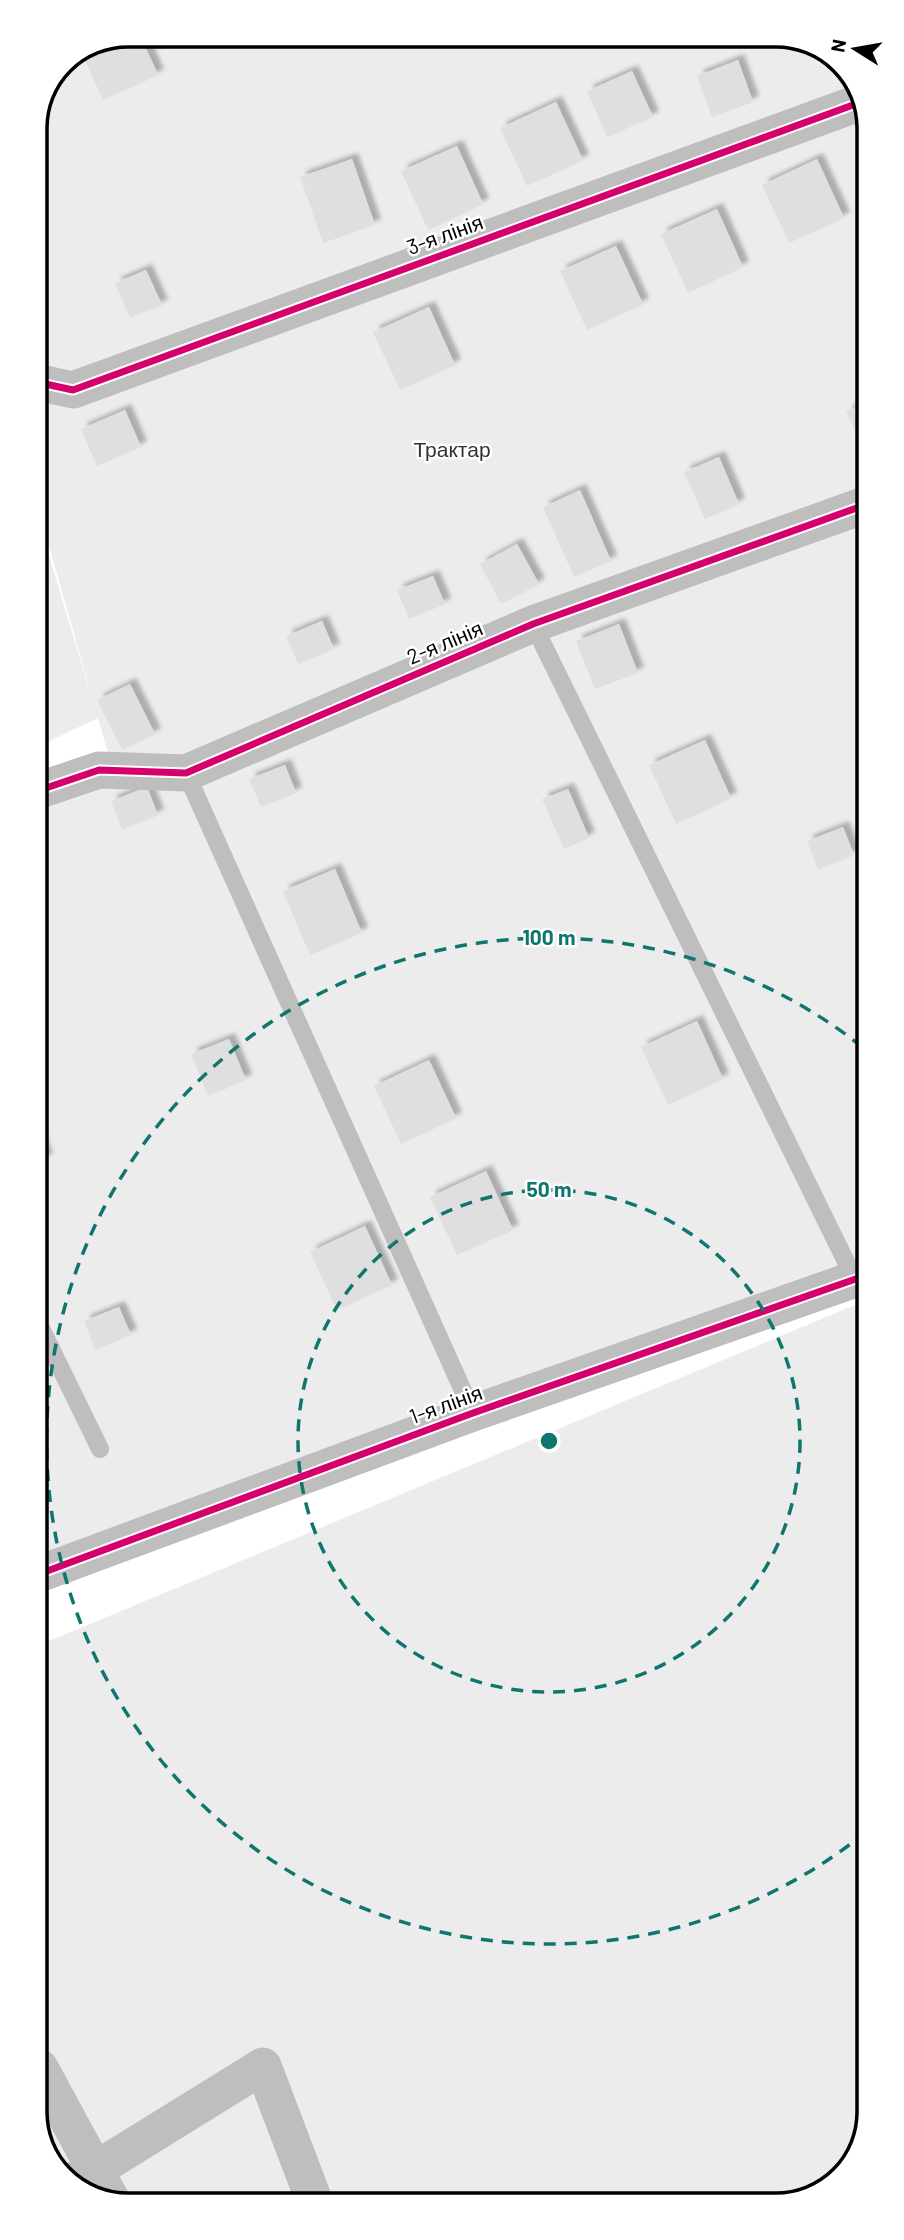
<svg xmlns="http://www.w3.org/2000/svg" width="904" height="2240" font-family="Barlow,sans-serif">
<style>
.green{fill:#ececec}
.building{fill:#dfdfdf;filter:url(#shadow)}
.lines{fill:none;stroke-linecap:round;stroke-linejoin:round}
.service{stroke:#bebebe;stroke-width:18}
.minor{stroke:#bebebe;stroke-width:37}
.cycleway-casing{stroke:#fff;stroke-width:11}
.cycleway{stroke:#d6006c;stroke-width:7}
.ring{fill:none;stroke:#0f766e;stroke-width:3.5;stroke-dasharray:12 9}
.labels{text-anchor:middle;stroke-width:5;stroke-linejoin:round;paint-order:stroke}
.street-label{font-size:21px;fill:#000;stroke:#fff}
.park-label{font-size:21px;fill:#333;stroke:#fff}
.rim{fill:none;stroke:#000;stroke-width:3.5}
.centre{fill:#0f766e;stroke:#fff;stroke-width:3.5}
.ring-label{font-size:21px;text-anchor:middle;font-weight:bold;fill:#0f766e;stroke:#fff;stroke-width:5;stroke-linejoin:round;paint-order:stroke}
</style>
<defs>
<filter id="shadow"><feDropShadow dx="6" dy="-6" stdDeviation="2" flood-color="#0004"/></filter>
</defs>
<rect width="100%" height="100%" fill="#fff"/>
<path class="green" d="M128,35H782L833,55L864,99L867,1261L38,1560L37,806L115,778L98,718L37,747L36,513L95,708L36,500L35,123L63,62Z
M867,1300L869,2112L850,2168L805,2200L122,2205L71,2185L40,2141L39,1636L42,1644Z"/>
<path class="building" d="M128,35H140L158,75L103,100L82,54Z
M738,60L753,102L712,117L697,76Z
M632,71L653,117L607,137L587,91Z
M556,102L583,160L527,186L500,128Z
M457,146L483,204L428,230L401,171Z
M352,159L375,225L323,243L300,177Z
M817,159L844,218L789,243L762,185Z
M717,209L743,267L688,293L661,234Z
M616,246L643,304L587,330L560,271Z
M146,270L162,305L130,318L115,283Z
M429,307L455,365L400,390L373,332Z
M865,403V453L846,412Z
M125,410L141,447L97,466L81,429Z
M719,457L739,504L705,519L684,472Z
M580,490L611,561L574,577L543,507Z
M517,544L539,584L501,604L480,564Z
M433,576L445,604L409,619L397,590Z
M322,621L334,649L298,664L286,636Z
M619,624L638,673L595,689L576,641Z
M130,684L155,734L122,750L97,700Z
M705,740L731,798L676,824L649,765Z
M285,765L296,793L261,807L249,779Z
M147,787L158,815L122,830L111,801Z
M568,789L589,838L564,849L542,799Z
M843,827L854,855L818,870L807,841Z
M335,869L362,933L310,955L283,891Z
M697,1021L723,1079L668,1105L641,1047Z
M229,1039L246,1080L208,1096L191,1054Z
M429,1060L456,1118L401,1144L374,1086Z
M38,1138L47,1159L38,1163Z
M486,1171L513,1230L457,1255L430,1197Z
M365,1226L392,1285L337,1310L310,1252Z
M119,1307L131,1335L95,1350L84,1321Z"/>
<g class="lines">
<path class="service" d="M533,624L855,1280
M186,773L473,1413
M38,1322L100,1449"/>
<path class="minor" d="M36,382L73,390L864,101
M37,791L99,770L186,773L533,624L865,505
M39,1574L473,1413L867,1275
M40,2068L112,2201
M69,2183L95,2170L263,2066L315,2203"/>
<g class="cycleway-casing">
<path id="cycleway" d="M36,382L73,390L864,101
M37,791L99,770L186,773L533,624L865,505
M39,1574L473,1413L867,1275"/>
</g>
<use href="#cycleway" class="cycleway"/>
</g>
<g class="ring">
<circle cx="549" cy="1441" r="251"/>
<path d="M866 1832A503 503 0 1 1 866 1050"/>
</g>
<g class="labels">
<g class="street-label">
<text transform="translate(445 235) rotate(-20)" y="7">3-я лінія</text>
<text transform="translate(445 643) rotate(-23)" y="7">2-я лінія</text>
<text transform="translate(446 1405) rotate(-20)" y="7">1-я лінія</text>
</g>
<g class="park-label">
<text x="452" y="457">Трактар</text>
</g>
</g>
<path d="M0 0H904V2240H0ZM128 47H776A81 81 0 0 1 857 128V2112A81 81 0 0 1 776 2193H128A81 81 0 0 1 47 2112V128A81 81 0 0 1 128 47Z" fill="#fff" fill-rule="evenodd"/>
<path class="rim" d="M128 47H776A81 81 0 0 1 857 128V2112A81 81 0 0 1 776 2193H128A81 81 0 0 1 47 2112V128A81 81 0 0 1 128 47Z"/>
<circle cx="549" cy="1441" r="10" class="centre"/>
<g class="ring-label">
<text x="549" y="945">100 m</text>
<text x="549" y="1197">50 m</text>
</g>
<g transform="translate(855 49) rotate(281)" stroke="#ffffff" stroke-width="5" paint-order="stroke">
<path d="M0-5L12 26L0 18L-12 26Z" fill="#000000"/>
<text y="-10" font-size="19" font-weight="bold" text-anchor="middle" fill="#000000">N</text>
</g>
</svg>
